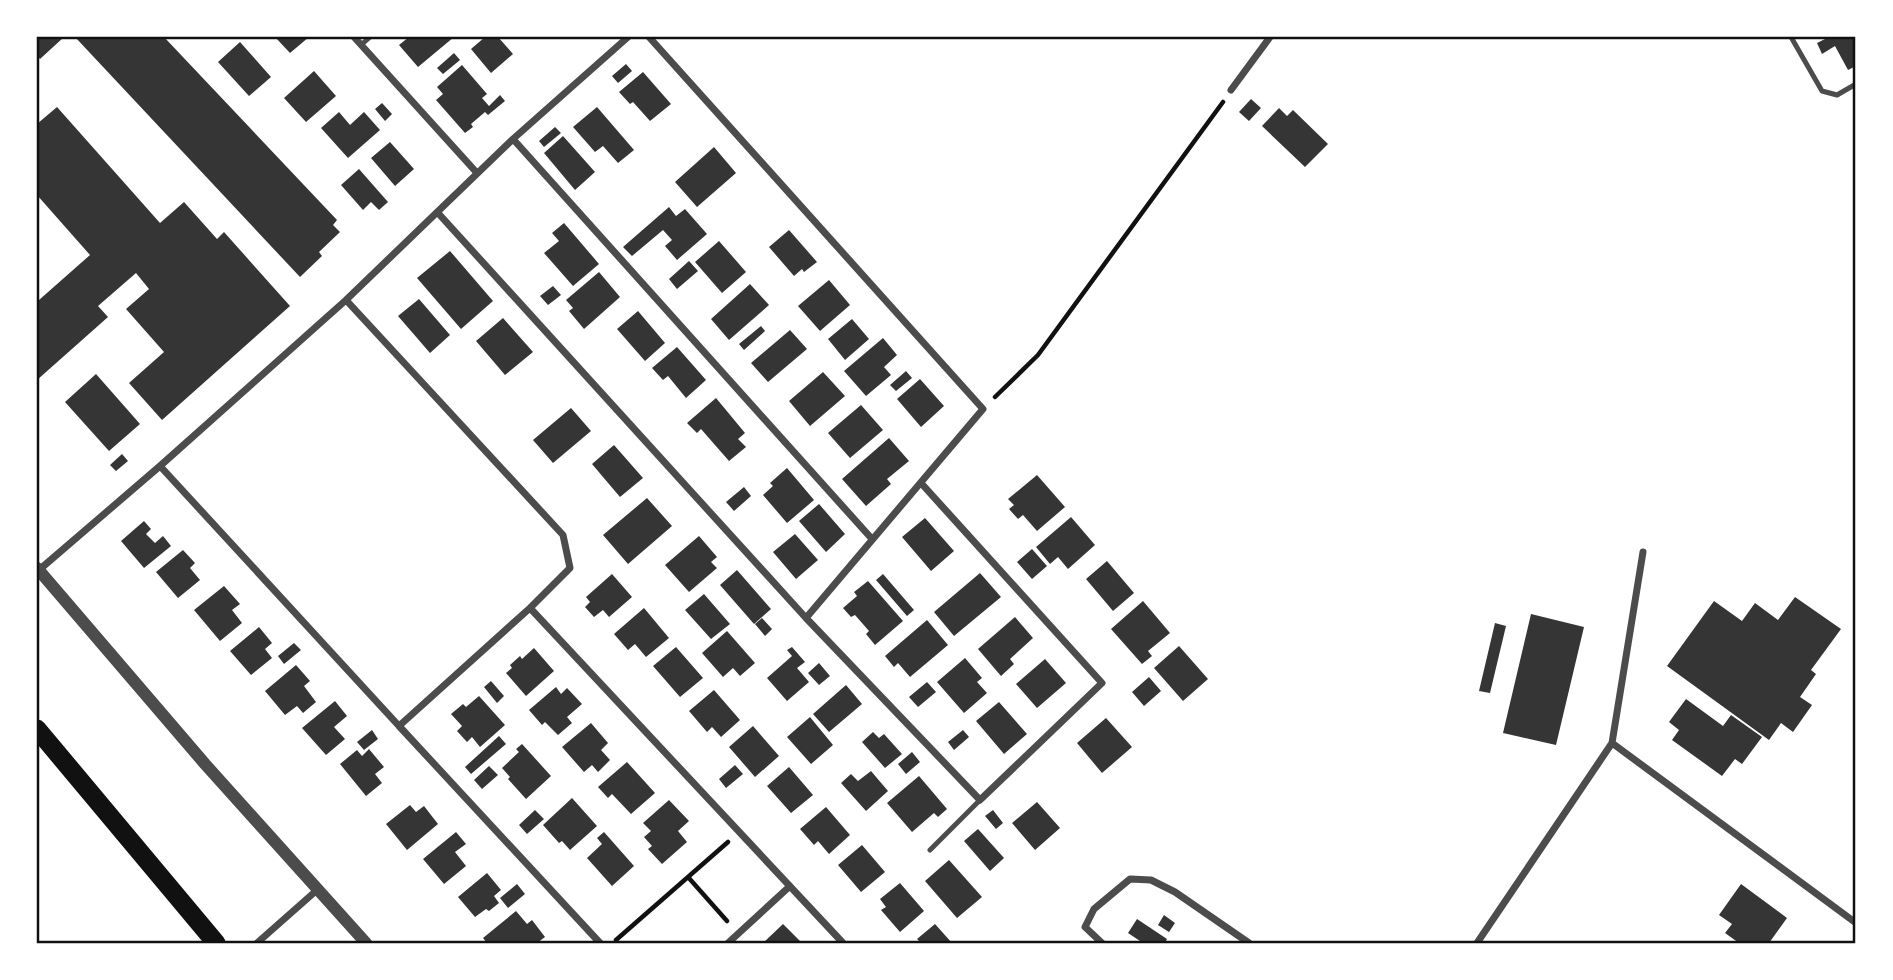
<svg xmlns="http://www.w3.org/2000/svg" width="1893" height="980" font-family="'Alegreya Sans',sans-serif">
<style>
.building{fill:#353535}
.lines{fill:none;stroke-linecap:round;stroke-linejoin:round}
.path{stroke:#111;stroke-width:4.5}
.service{stroke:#4c4c4c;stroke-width:5}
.minor{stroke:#4c4c4c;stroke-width:7}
.tertiary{stroke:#4c4c4c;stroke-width:12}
.trunk{stroke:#111;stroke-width:19}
.neatline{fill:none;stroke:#111;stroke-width:2.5}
</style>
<rect width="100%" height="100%" fill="#fff"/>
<path class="building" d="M37,37H64L40,59L37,55Z
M75,37H164L337,220L333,225L340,232L319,252L322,256L300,277Z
M275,37H309L290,53Z
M409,37H454L418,67L399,45Z
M485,37H498L513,54L491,73L471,49Z
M1829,37H1856V66L1848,70L1835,46L1822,54L1817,43Z
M240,42L271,77L249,96L218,62Z
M454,53L460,60L443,74L437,68Z
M626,64L632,71L618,83L612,76Z
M462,65L487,94L482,98L489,106L500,95L505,101L488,115L485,112L471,124L473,127L465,133L436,100L443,94L437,87Z
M314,71L336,96L306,122L284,98Z
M643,72L671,104L650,121L633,102L630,104L619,92Z
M1251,99L1261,108L1249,121L1239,112Z
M382,103L392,114L385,121L375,109Z
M57,107L160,223L184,202L217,239L224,232L290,306L162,420L129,383L164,352L126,309L149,289L136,273L98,306L108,317L37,380V297L39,300L90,255L37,195V124Z
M597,107L634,150L618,163L603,146L595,152L573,127Z
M1279,108L1287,116L1293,110L1328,144L1305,167L1262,126Z
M339,112L350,125L364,112L380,130L348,158L321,128Z
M555,127L561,133L544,147L539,141Z
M563,136L595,172L575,190L544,153Z
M390,142L414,169L395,186L371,158Z
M714,147L736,173L697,207L675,182Z
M359,169L388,202L379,210L371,202L363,210L341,185Z
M669,207L676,216L685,209L707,234L677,260L665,246L672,240L663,230L632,256L623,247Z
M564,223L599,264L573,286L544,253L559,241L552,233Z
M789,230L817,262L804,272L802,269L794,276L769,247Z
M719,241L746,272L722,293L695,262Z
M450,251L493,301L461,329L417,278Z
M689,261L698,271L677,289L669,279Z
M599,272L620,297L584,329L569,311L573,308L566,300Z
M829,280L850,305L820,331L798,306Z
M750,284L769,305L729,340L711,319Z
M553,286L561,295L548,305L540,296Z
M419,299L450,335L430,353L398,316Z
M638,311L665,343L645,361L617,329Z
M503,318L533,352L505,375L476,341Z
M852,319L869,339L845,360L828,339Z
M761,326L765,331L744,350L739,344Z
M790,330L807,349L768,382L751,363Z
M883,338L897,355L884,367L891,375L866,396L844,371Z
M677,347L706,380L686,398L668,376L663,380L652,368Z
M906,371L912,378L896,391L890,385Z
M823,372L845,396L810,426L789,401Z
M96,374L140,424L109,451L65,402Z
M920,379L944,406L921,427L897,399Z
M716,398L745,433L738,439L746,447L729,461L701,429L697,433L687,423Z
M861,405L883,430L850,458L828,433Z
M571,408L591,431L553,463L533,440Z
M889,438L909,461L887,479L891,484L866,506L842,479Z
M614,445L643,478L620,497L592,464Z
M122,454L128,461L116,471L110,465Z
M787,468L814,500L787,523L763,495L773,486L770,483Z
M1037,475L1065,507L1037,531L1023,515L1018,519L1009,509L1014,505L1008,499Z
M744,487L751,496L734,511L726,502Z
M647,498L672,526L628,564L603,535Z
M819,504L845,534L826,552L799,521Z
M1071,517L1095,545L1068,569L1058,557L1050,564L1036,547Z
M925,518L954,551L931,571L902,537Z
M144,521L151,529L146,534L155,543L163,536L171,546L144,568L121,541Z
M795,534L818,560L796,579L773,552Z
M699,536L717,557L711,562L717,568L689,592L665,565Z
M1032,549L1047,566L1032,579L1017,562Z
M183,550L195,563L190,568L200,580L178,598L156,572Z
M1107,561L1134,593L1113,611L1086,579Z
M737,570L771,609L754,624L720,585Z
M980,573L1001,597L954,636L934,612Z
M612,574L632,597L609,617L603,610L594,617L585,607L590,602L586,597Z
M883,574L914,610L907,616L876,580Z
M868,581L903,621L875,645L866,634L869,631L855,615L851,617L843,608L857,596L854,592Z
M224,586L240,604L232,610L242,623L220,641L194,610Z
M704,594L730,624L711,639L685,610Z
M1795,597L1841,629L1811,670L1816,674L1800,697L1812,705L1793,732L1781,723L1769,740L1667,666L1714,601L1742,621L1755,603L1778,620Z
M1143,601L1170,633L1148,651L1152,656L1142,664L1111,629Z
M644,608L669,638L646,657L635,644L628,650L614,634Z
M1531,614L1584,627L1556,745L1503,733Z
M1015,617L1033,638L1010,659L1014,664L1001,676L978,649Z
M762,618L772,629L765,636L755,624Z
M927,620L948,645L910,677L898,663L894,667L885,656Z
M1495,623L1506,626L1490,693L1479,691Z
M259,627L272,643L265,649L272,658L251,675L230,651Z
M727,631L755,663L740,676L733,668L723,677L702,653Z
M294,643L301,650L284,664L278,656Z
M1179,646L1208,679L1183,701L1154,668Z
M676,647L703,678L680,697L653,666Z
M792,647L805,662L797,668L809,682L787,701L767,678L792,656L787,650Z
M534,648L554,671L526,696L506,673L512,668L510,665L520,656L522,659Z
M965,658L982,678L977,682L987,693L964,713L937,682Z
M1045,659L1066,683L1037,708L1016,684Z
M819,663L830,676L819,685L808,673Z
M296,665L310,681L304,686L316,702L303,713L297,706L285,715L265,691Z
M1149,677L1161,691L1144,706L1132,692Z
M491,681L504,696L497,703L484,687Z
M927,682L936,692L918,707L909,697Z
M846,685L862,704L829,732L813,714Z
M556,687L561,694L567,688L582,704L567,717L572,723L558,735L545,722L542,725L529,710Z
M714,690L740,720L721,737L712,727L707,732L689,711Z
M479,696L505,725L480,747L472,737L467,742L457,731L462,726L451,714L463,704L466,707Z
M1686,699L1723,726L1731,715L1762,737L1742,764L1735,759L1722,776L1672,740L1679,730L1669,722Z
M335,701L347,716L334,727L345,739L326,755L302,728Z
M999,702L1027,734L1004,754L976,721Z
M810,717L833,745L811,764L787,737Z
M1106,718L1132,747L1102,773L1077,743Z
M591,723L608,743L601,750L610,760L598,772L592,765L584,772L562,747Z
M753,726L779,756L755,777L729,747Z
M372,730L378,739L364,750L357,742Z
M963,730L969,737L954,750L948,742Z
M873,732L879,738L884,734L902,754L885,768L862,742Z
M499,736L506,744L471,774L465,767Z
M522,744L551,776L526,799L508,779L510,777L502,768L519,752L516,749Z
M369,749L384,767L375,774L382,783L366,796L340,764L357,750L362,756Z
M912,752L920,762L906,774L898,764Z
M627,762L655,793L631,814L612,794L608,798L598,787Z
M735,765L743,774L726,788L719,779Z
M489,766L498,775L482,789L474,780Z
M789,767L813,795L791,813L767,786Z
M871,771L888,791L866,811L841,783L851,774L858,781Z
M919,776L947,809L938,817L934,813L912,832L887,803Z
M572,798L597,826L570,850L562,841L559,843L543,825Z
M669,800L689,821L678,831L687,842L662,864L648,849L652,846L644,837L651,831L643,823Z
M1037,802L1060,828L1035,850L1012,823Z
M410,805L416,812L424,806L438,824L407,850L386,824Z
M826,807L850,835L829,854L818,841L814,845L800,829Z
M535,810L544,819L527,834L519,825Z
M993,810L1003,823L996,829L985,816Z
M978,829L1004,858L990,871L964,841Z
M456,832L466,844L455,852L466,866L444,884L423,859Z
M604,832L634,866L612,886L587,858L602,844L597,838Z
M862,845L885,872L861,892L838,865Z
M949,860L982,897L957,918L925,881Z
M487,873L501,890L494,896L499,903L489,911L486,909L475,917L458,897Z
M900,883L924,911L900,932L881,910L886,907L880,899Z
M517,884L525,894L508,908L500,898Z
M1741,884L1787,918L1769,943H1739L1725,933L1732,924L1719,915Z
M516,911L527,924L532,920L545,937L537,943H487L483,938Z
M1164,915L1175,923L1169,932L1158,925Z
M1137,919L1167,939L1165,943H1138L1140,941L1128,933Z
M783,924L802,943H763Z
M935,924L952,943H921L917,939Z"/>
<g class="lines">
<path class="path" d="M995,397L1038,355L1223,102
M688,877L727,921
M616,940L728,842"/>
<path class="service" d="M1791,37L1822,91L1837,95L1856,84
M361,45L370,37
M930,850L980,800"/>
<path class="minor" d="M354,37L477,173
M649,37L983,409L806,618
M1231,90L1270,37
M513,139L872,539
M438,213L806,618L980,800L1102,683L921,483
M160,466L399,726L530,608L570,568L563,535L346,300
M39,570L160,466L346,300L513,139L628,37
M530,608L843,943
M399,726L600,943
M1612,743L1856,923
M257,943L317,890
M728,943L790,886
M1102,943L1085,927L1094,909L1130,879L1151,880L1175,892L1249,943
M1477,943L1612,743L1643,552"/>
<path class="tertiary" d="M37,568L205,764L366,943"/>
<path class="trunk" d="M37,729L216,943"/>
</g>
<rect width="1893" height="980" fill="none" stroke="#ffffff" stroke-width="77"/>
<rect x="38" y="38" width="1816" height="904" class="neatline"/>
</svg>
